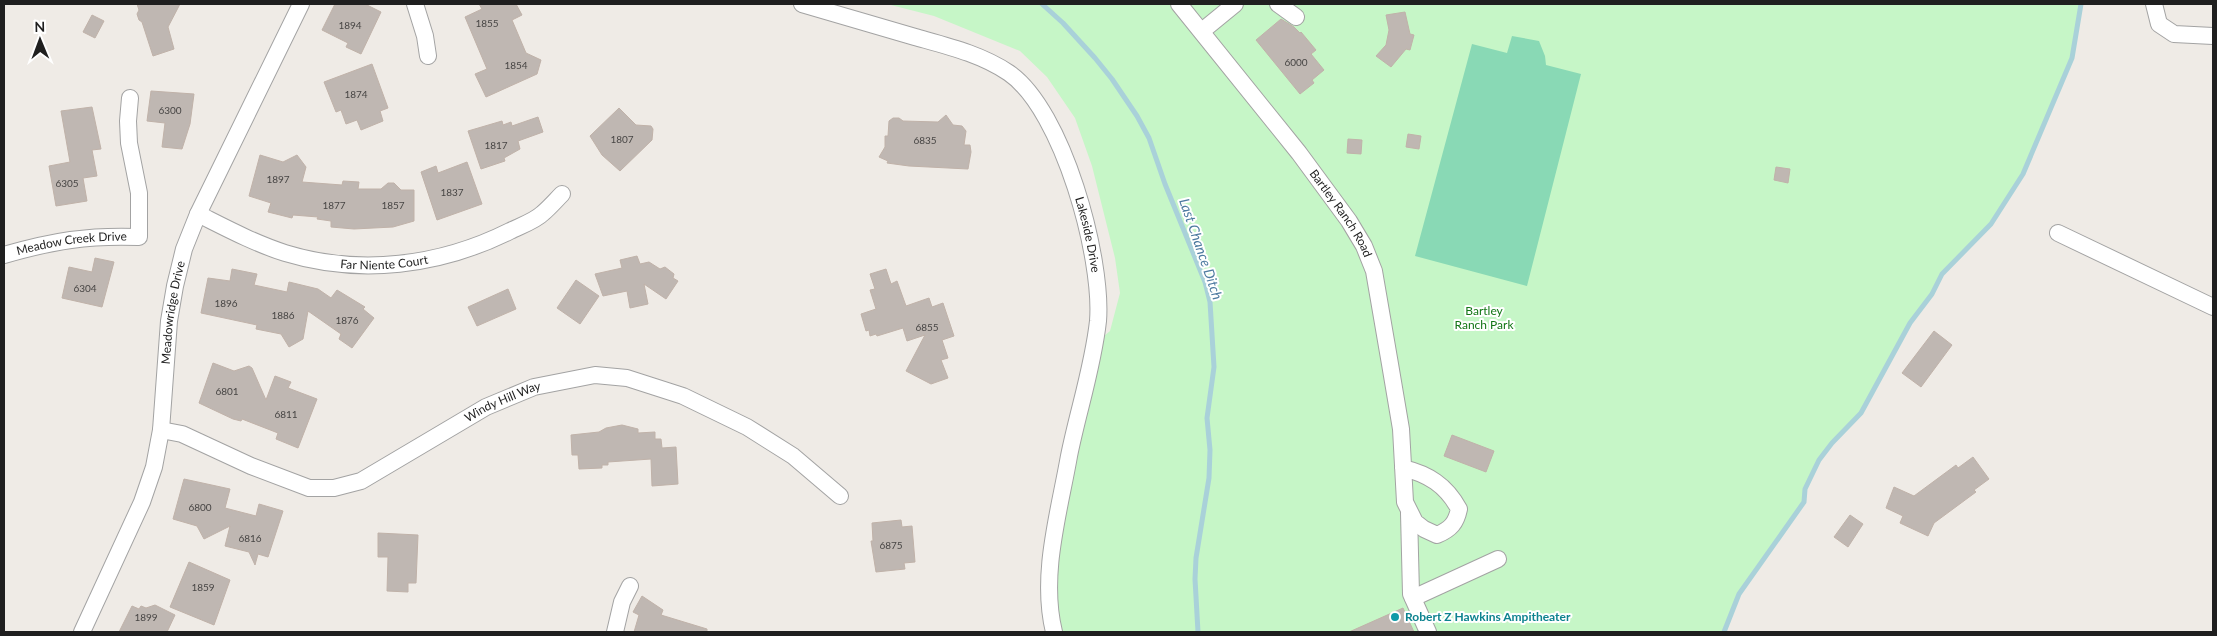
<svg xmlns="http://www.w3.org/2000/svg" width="2217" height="636" font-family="Lato,sans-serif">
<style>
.park{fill:#c6f6c7}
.pitch{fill:#89d9b5}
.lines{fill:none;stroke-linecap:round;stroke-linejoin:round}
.stream{stroke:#a9d1d9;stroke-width:5}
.building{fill:#bfb7b2;stroke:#c0b2a9}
.minor-casing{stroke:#a3a3a3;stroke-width:18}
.minor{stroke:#fff;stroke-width:16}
.culture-dot{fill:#0f9aa8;stroke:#fff;stroke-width:2}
.labels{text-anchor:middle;stroke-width:4;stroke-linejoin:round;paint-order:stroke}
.number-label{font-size:10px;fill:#474544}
.street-label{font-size:12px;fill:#1f1f1f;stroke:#fff}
.park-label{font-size:12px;fill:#137616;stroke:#fff}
.culture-label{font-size:12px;font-weight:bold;fill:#0d838f;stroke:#fff;text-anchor:start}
.water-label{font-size:14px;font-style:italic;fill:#4e7ba0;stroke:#fff}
</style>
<rect width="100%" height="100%" fill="#efebe6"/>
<path class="park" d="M887,4H2081L2072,58L2023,174L1991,224L1942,274L1932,294L1910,323L1861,413L1832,443L1819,460L1805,489L1804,502L1739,594L1724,632H1055L1052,571L1098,341L1110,331L1120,293L1115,258L1092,166L1075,118L1047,77L1020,51L934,16Z"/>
<path class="pitch" d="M1512,36L1539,41L1545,56L1546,65L1581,74L1527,286L1415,256L1472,44L1507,53Z"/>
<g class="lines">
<path class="stream" d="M1042,4L1063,23L1095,58L1112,79L1137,116L1149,138L1165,184L1205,282L1210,302L1214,367L1207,418L1210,450L1209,478L1196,558L1195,579L1198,632
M1724,632L1739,594L1804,502L1805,489L1819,460L1832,443L1861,413L1910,323L1932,294L1942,274L1991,224L2023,174L2072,58L2081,4"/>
</g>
<path class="building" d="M137,4H180L168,27L174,49L153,56L142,22L139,20L137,14L139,10Z
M335,4H365L381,12L361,54L346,47L348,43L322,30Z
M479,4H516L522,15L512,20L526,53L541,60L537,74L486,97L475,74L487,69L465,17L482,9Z
M1405,12L1410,34L1414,35L1410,50L1406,49L1391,67L1376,56L1386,45L1389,30L1386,15Z
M92,15L104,21L95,38L83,32Z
M1281,19L1294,27L1300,33L1301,32L1316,50L1311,54L1324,70L1312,80L1314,83L1300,94L1256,40Z
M372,64L388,108L380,111L383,121L361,130L357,120L346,124L341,110L336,112L324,82Z
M151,91L194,94L190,124L182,149L162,147L165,123L147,121Z
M92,107L101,149L92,150L97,176L83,178L87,201L56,206L49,166L70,162L61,111Z
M619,108L636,125L651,126L653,129L652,140L620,171L602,155L590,136Z
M946,115L953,125L962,126L966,131L964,145H970L971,152L968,169L909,166L887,163L888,161L879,157L885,147V136H888L889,121L893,118H899L903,121L938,122Z
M538,117L543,132L518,141L520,149L504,158L505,161L481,169L468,131L502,121L503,125L511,122L512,126Z
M1408,134L1421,136L1419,149L1406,147Z
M1348,139L1362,140L1361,154L1347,153Z
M260,155L283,162L297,155L306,167L302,182L342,185L343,181L359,182L358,189H381L388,183H394L401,190H414V221L393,227L354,229L331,227V221L317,219L318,217L293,215L292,218L268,212L271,203L249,196Z
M467,162L482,204L437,220L421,172L436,166L438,173Z
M1776,167L1790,169L1788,183L1774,180Z
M637,256L640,264L649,262L660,269L665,267L674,274L673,278L678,281L666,299L644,284L648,304L630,308L627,291L603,296L595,274L622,268L620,260Z
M95,258L114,262L102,307L62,298L69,267L92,272Z
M232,269L257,274L254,285L287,292L289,282L318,289L331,298L337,290L365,307L363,309L374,318L352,348L339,339L341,334L308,311L303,339L289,347L281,334L256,329L257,325L201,313L208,278L230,281Z
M886,269L891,284L897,281L906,306L929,298L932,307L943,303L954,336L942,340L948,358L941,360L948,378L931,384L906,371L925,335L907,341L903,328L877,336L876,334L870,336L869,330L866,331L861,314L876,309L870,290L875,289L870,274Z
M576,280L599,296L580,324L557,308Z
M508,289L516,309L477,326L468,307Z
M1934,331L1952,345L1921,387L1902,373Z
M213,363L234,371L249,366L252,368L266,400L275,376L291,382L288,388L317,399L298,448L276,439L278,433L242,419L241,421L233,419L199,403Z
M622,425L638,429V433L655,432V439H661L662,448L676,447L678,484L652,486L651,459L608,462V465H602V468L579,469L578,455H572L571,435L599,432L606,428Z
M1452,435L1494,451L1486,472L1444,456Z
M1973,457L1989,479L1974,490L1976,492L1934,523L1928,536L1900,523L1903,516L1886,508L1894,487L1914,496L1956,465L1958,468Z
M184,479L230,489L225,508L256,516L259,504L283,511L268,557L258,554L255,565L249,552L225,546L230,526L204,539L197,526L173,519Z
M1850,515L1863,524L1848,547L1834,537Z
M901,520L902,527L912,526L915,562L904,563L905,569L876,572L871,541H873L872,523Z
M378,533L418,535L416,583H408V592L387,591L388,557H378Z
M189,562L230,580L214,625L170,607Z
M642,596L663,610L661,615L707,629V632H634L639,615L633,612Z
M155,605L175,615L167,632H119L132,606L139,609L141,606L146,608Z
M1403,608L1414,632H1349Z"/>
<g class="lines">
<g class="minor-casing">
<g id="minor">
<path d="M415,4L425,36L428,56"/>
<path id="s1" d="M802,4C840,15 877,26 915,37C947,46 981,54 1009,73C1063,110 1103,258 1098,321C1093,367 1078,411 1069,456C1059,513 1040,575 1054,632"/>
<path id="s2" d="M1179,4L1299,153L1349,221L1364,246L1374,271L1390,364L1401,429L1405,502L1415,522L1424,529L1437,535C1451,529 1456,523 1459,509C1446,485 1428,474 1403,468"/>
<path d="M1278,4L1296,17"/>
<path d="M2154,4L2159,24L2174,34L2213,36"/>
<path d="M1202,31L1235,4"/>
<path id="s3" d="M198,214C226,228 254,243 285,253C360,276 440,266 510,231C520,226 535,221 543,213C550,207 556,200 562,194"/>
<path d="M2058,233L2213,307"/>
<path id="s4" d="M4,255C53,241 88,235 139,237V193L129,143L128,121L130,98"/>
<path id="s5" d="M161,430L182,434L251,466L309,488H334L361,481L486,407L534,387L595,375L627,378L683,396L747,427L793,456L840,496"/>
<path d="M1409,513L1411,594L1428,632"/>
<path d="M1413,598L1498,559"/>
<path id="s6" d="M82,632L142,502L154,467L161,430L169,321L175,286L184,249L198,214L301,4"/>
<path d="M615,632L622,602L630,586"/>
</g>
</g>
<use href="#minor" class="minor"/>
</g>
<circle class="culture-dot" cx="1395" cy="617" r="5"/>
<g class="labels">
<g class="number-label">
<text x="487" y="27">1855</text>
<text x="350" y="29">1894</text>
<text x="1296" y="66">6000</text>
<text x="516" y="69">1854</text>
<text x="356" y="98">1874</text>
<text x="170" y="114">6300</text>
<text x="622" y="143">1807</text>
<text x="925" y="144">6835</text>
<text x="496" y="149">1817</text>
<text x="278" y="183">1897</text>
<text x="67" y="187">6305</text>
<text x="452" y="196">1837</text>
<text x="334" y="209">1877</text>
<text x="393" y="209">1857</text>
<text x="85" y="292">6304</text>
<text x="226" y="307">1896</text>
<text x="283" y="319">1886</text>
<text x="347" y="324">1876</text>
<text x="927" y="331">6855</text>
<text x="227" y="395">6801</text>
<text x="286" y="418">6811</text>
<text x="200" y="511">6800</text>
<text x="250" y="542">6816</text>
<text x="891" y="549">6875</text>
<text x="203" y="591">1859</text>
<text x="146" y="621">1899</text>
</g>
<g class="street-label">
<text dy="4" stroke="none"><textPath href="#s2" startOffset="265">Bartley Ranch Road</textPath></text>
<text dy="4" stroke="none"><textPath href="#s1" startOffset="402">Lakeside Drive</textPath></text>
<text dy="4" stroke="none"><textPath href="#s4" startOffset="69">Meadow Creek Drive</textPath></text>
<text dy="4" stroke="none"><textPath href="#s3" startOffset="196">Far Niente Court</textPath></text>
<text dy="4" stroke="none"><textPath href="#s6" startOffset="336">Meadowridge Drive</textPath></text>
<text dy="4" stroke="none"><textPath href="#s5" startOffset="375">Windy Hill Way</textPath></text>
</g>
<g class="park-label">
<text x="1484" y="315">Bartley<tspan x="1484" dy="14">Ranch Park</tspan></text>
</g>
<g class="culture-label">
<text x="1405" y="621">Robert Z Hawkins Ampitheater</text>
</g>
<g class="water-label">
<text transform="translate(1201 249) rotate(71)" y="5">Last Chance Ditch</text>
</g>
</g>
<rect width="2217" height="636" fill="none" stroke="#1f1f1f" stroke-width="10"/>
<g transform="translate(40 40) rotate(359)" stroke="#ffffff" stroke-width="4" paint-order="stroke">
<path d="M0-4L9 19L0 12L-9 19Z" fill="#1f1f1f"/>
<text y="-8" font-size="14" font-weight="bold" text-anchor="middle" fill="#1f1f1f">N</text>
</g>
</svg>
